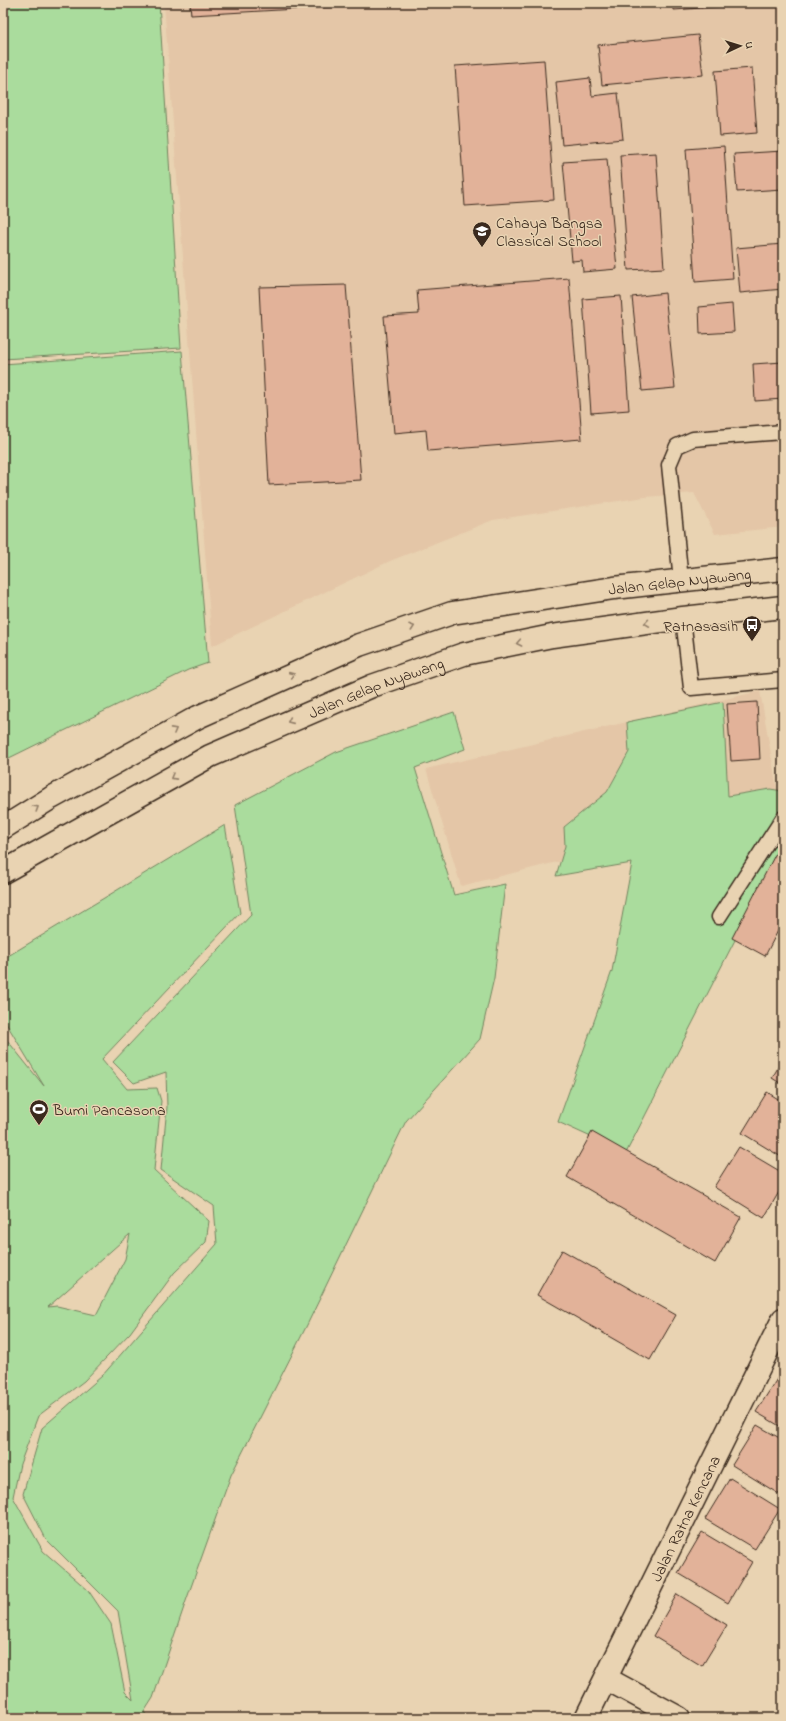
<svg xmlns="http://www.w3.org/2000/svg" width="786" height="1721" font-family="'Indie Flower',sans-serif">
<style>
.built{fill:#e4c6a7}
.green{fill:#aadc9d;stroke:#72835e;fill-rule:evenodd}
.building{fill:#e2b299;stroke:#3b2a1e}
.lines{fill:none;stroke-linecap:round;stroke-linejoin:round}
.lane-casing{stroke:#3b2a1e;stroke-width:17}
.street-casing{stroke:#3b2a1e;stroke-width:25}
.secondary-casing{stroke:#3b2a1e;stroke-width:25}
.lane{stroke:#e9d3b2;stroke-width:14}
.street{stroke:#e9d3b2;stroke-width:22}
.secondary{stroke:#e9d3b2;stroke-width:22}
.oneway{stroke:#927e68}
.labels{text-anchor:middle;stroke-width:3;stroke-linejoin:round;paint-order:stroke}
.poi-label{font-size:16px;fill:#3b2a1e;stroke:#e9d3b2;text-anchor:start}
.street-label{font-size:16px;fill:#3b2a1e;stroke:#e9d3b2}
</style>
<rect width="100%" height="100%" fill="#e9d3b2"/>
<filter id="ink" filterUnits="userSpaceOnUse"><feTurbulence type="fractalNoise" baseFrequency=".025" numOctaves="2"/><feDisplacementMap in="SourceGraphic" scale="8" xChannelSelector="R" yChannelSelector="G"/><feConvolveMatrix kernelMatrix="1 2 1 2 8 2 1 2 1" color-interpolation-filters="sRGB"/></filter>
<g filter="url(#ink)">
<path class="built" d="M164,3H783V527L715,534L694,493L645,497L493,520L390,561L212,646Z
M760,691L780,806L461,886L426,769Z"/>
<path class="green" d="M3,3H159L181,348L3,359Z
M182,351L208,663L188,670L3,761V364Z
M723,702L728,796L770,789L783,791V855L778,856L626,1153L558,1122L612,971L632,863L556,876L565,846L564,827L607,792L629,752L627,722Z
M454,712L465,749L415,768L454,895L505,884L494,978L480,1039L406,1121L307,1325L231,1475L186,1601L153,1698L144,1712L149,1718H3V1035L44,1086L3,1018V959L225,825L240,913L102,1059L127,1089L157,1088L161,1101L154,1170L209,1221L206,1242L174,1273L130,1333L84,1381L38,1416L20,1464L13,1497L43,1551L88,1590L111,1624L125,1692L133,1700L118,1611L46,1539L23,1494L42,1428L102,1376L217,1244L214,1206L161,1170L167,1107L166,1072L134,1083L113,1062L251,915L235,805L336,752ZM130,1234L125,1259L96,1315L57,1306L48,1307Z"/>
<path class="building" d="M190,3H350V6L191,15Z
M673,3H768L674,10Z
M698,35L703,75L602,85L598,45Z
M544,60L554,200L465,206L455,66Z
M752,68L757,133L720,136L715,71Z
M590,78L592,96L618,93L623,139L562,145L556,82Z
M724,146L733,279L695,282L686,149Z
M783,151V189L737,192L734,154Z
M656,153L664,268L628,270L620,155Z
M607,159L617,269L583,272L582,260L572,261L563,162Z
M783,244V289L740,293L736,248Z
M569,278L582,439L428,451L426,430L394,433L384,316L419,314L417,290Z
M346,285L361,480L269,485L259,287Z
M665,293L675,388L642,391L632,297Z
M621,296L629,410L591,413L583,299Z
M732,304L734,332L700,334L699,307Z
M783,362V399L755,401L753,364Z
M757,702L760,759L731,761L727,704Z
M778,849L783,852V921L765,956L732,938Z
M783,1059V1085L772,1078Z
M767,1092L783,1102V1158L742,1133Z
M592,1132L741,1217L715,1263L567,1177Z
M739,1147L783,1173V1185L764,1218L714,1187Z
M562,1250L676,1315L650,1360L537,1295Z
M782,1371H783V1428L756,1412Z
M757,1425L783,1440V1494L782,1496L732,1465Z
M730,1478L780,1509L755,1549L705,1519Z
M702,1532L752,1562L728,1603L678,1573Z
M677,1594L727,1625L702,1666L653,1636Z"/>
<g class="lines">
<g class="lane-casing">
<path id="lane" d="M681,580L669,465L677,446L693,439L783,432
M683,618L691,688L783,680
M719,917L783,818"/>
</g>
<g class="street-casing">
<g id="street">
<path d="M607,1679L679,1718"/>
<path id="s1" d="M586,1718L783,1319"/>
</g>
</g>
<g class="secondary-casing">
<g id="secondary">
<path id="s2" d="M3,828L51,798L198,717L359,645L452,613L614,588L783,569"/>
<path id="s3" d="M3,872L210,756L372,686L464,654L552,636L683,618L783,607"/>
</g>
</g>
<use href="#lane" class="lane"/>
<use href="#street" class="street"/>
<use href="#secondary" class="secondary"/>
</g>
<defs><path id="oneway-chevron" d="M-2-3.5L2.5 0L-2 3.5" fill="none" stroke-width="1.6" stroke-linecap="round" stroke-linejoin="round"/></defs>
<g class="oneway">
<use href="#oneway-chevron" transform="translate(647 623) rotate(172)"/>
<use href="#oneway-chevron" transform="translate(412 627) rotate(-19)"/>
<use href="#oneway-chevron" transform="translate(519 643) rotate(169)"/>
<use href="#oneway-chevron" transform="translate(292 675) rotate(-24)"/>
<use href="#oneway-chevron" transform="translate(290 721) rotate(156)"/>
<use href="#oneway-chevron" transform="translate(174 730) rotate(-29)"/>
<use href="#oneway-chevron" transform="translate(173 777) rotate(151)"/>
<use href="#oneway-chevron" transform="translate(36 808) rotate(-32)"/>
</g>
</g>
<defs>
<g id="school-pin" transform="scale(1)"><path d="M0 17L-7.5 6A9.5 9.5 0 1 1 7.5 6Z" fill="#3b2a1e" stroke="#e9d3b2"/><path d="M0-5L7-2L0 1L-7-2ZM-4 1L0 2.5L4 1V4Q0 6-4 4Z" fill="#fff"/></g>
<g id="bus-pin" transform="scale(1)"><path d="M0 17L-7.5 6A9.5 9.5 0 1 1 7.5 6Z" fill="#3b2a1e" stroke="#e9d3b2"/><path d="M-5-6H5V4H4V6H2V4H-2V6H-4V4H-5ZM-3.5-4V0h7V-4ZM-3.5 1.2v1.5H-2V1.2ZM2 1.2v1.5H3.5V1.2Z" fill="#fff"/></g>
<g id="stadium-pin" transform="scale(1)"><path d="M0 17L-7.5 6A9.5 9.5 0 1 1 7.5 6Z" fill="#3b2a1e" stroke="#e9d3b2"/><path d="M0-5a6.5 5 0 1 0 0 10a6.5 5 0 1 0 0-10ZM-3.5-1.8h7v3.6h-7Z" fill="#fff"/></g>
</defs>
<g fill-rule="evenodd">
<use href="#school-pin" x="482" y="231"/>
<use href="#bus-pin" x="752" y="625"/>
<use href="#stadium-pin" x="39" y="1109"/>
</g>
<g class="labels">
<g class="poi-label">
<text x="496" y="228">Cahaya Bangsa<tspan x="496" dy="18">Classical School</tspan></text>
<text x="738" y="631" text-anchor="end">Ratnasasih</text>
<text x="53" y="1115">Bumi Pancasona</text>
</g>
<g class="street-label">
<text dy="6" stroke="none"><textPath href="#s2" startOffset="729">Jalan Gelap Nyawang</textPath></text>
<text dy="6" stroke="none"><textPath href="#s3" startOffset="417">Jalan Gelap Nyawang</textPath></text>
<text dy="6" stroke="none"><textPath href="#s1" startOffset="223">Jalan Ratna Kencana</textPath></text>
</g>
</g>
<rect width="786" height="1721" fill="none" stroke="#e9d3b2" stroke-width="16"/>
<rect x="8" y="8" width="770" height="1705" fill="none" stroke="#3b2a1e" stroke-width="1.5" filter="url(#ink)"/>
<g transform="translate(740 46) rotate(86)" stroke="#e9d3b2" stroke-width="3" paint-order="stroke">
<path d="M0-3L7 15L0 10L-7 15Z" fill="#3b2a1e"/>
<text y="-6" font-size="11" font-weight="bold" text-anchor="middle" fill="#3b2a1e">U</text>
</g>
</svg>
